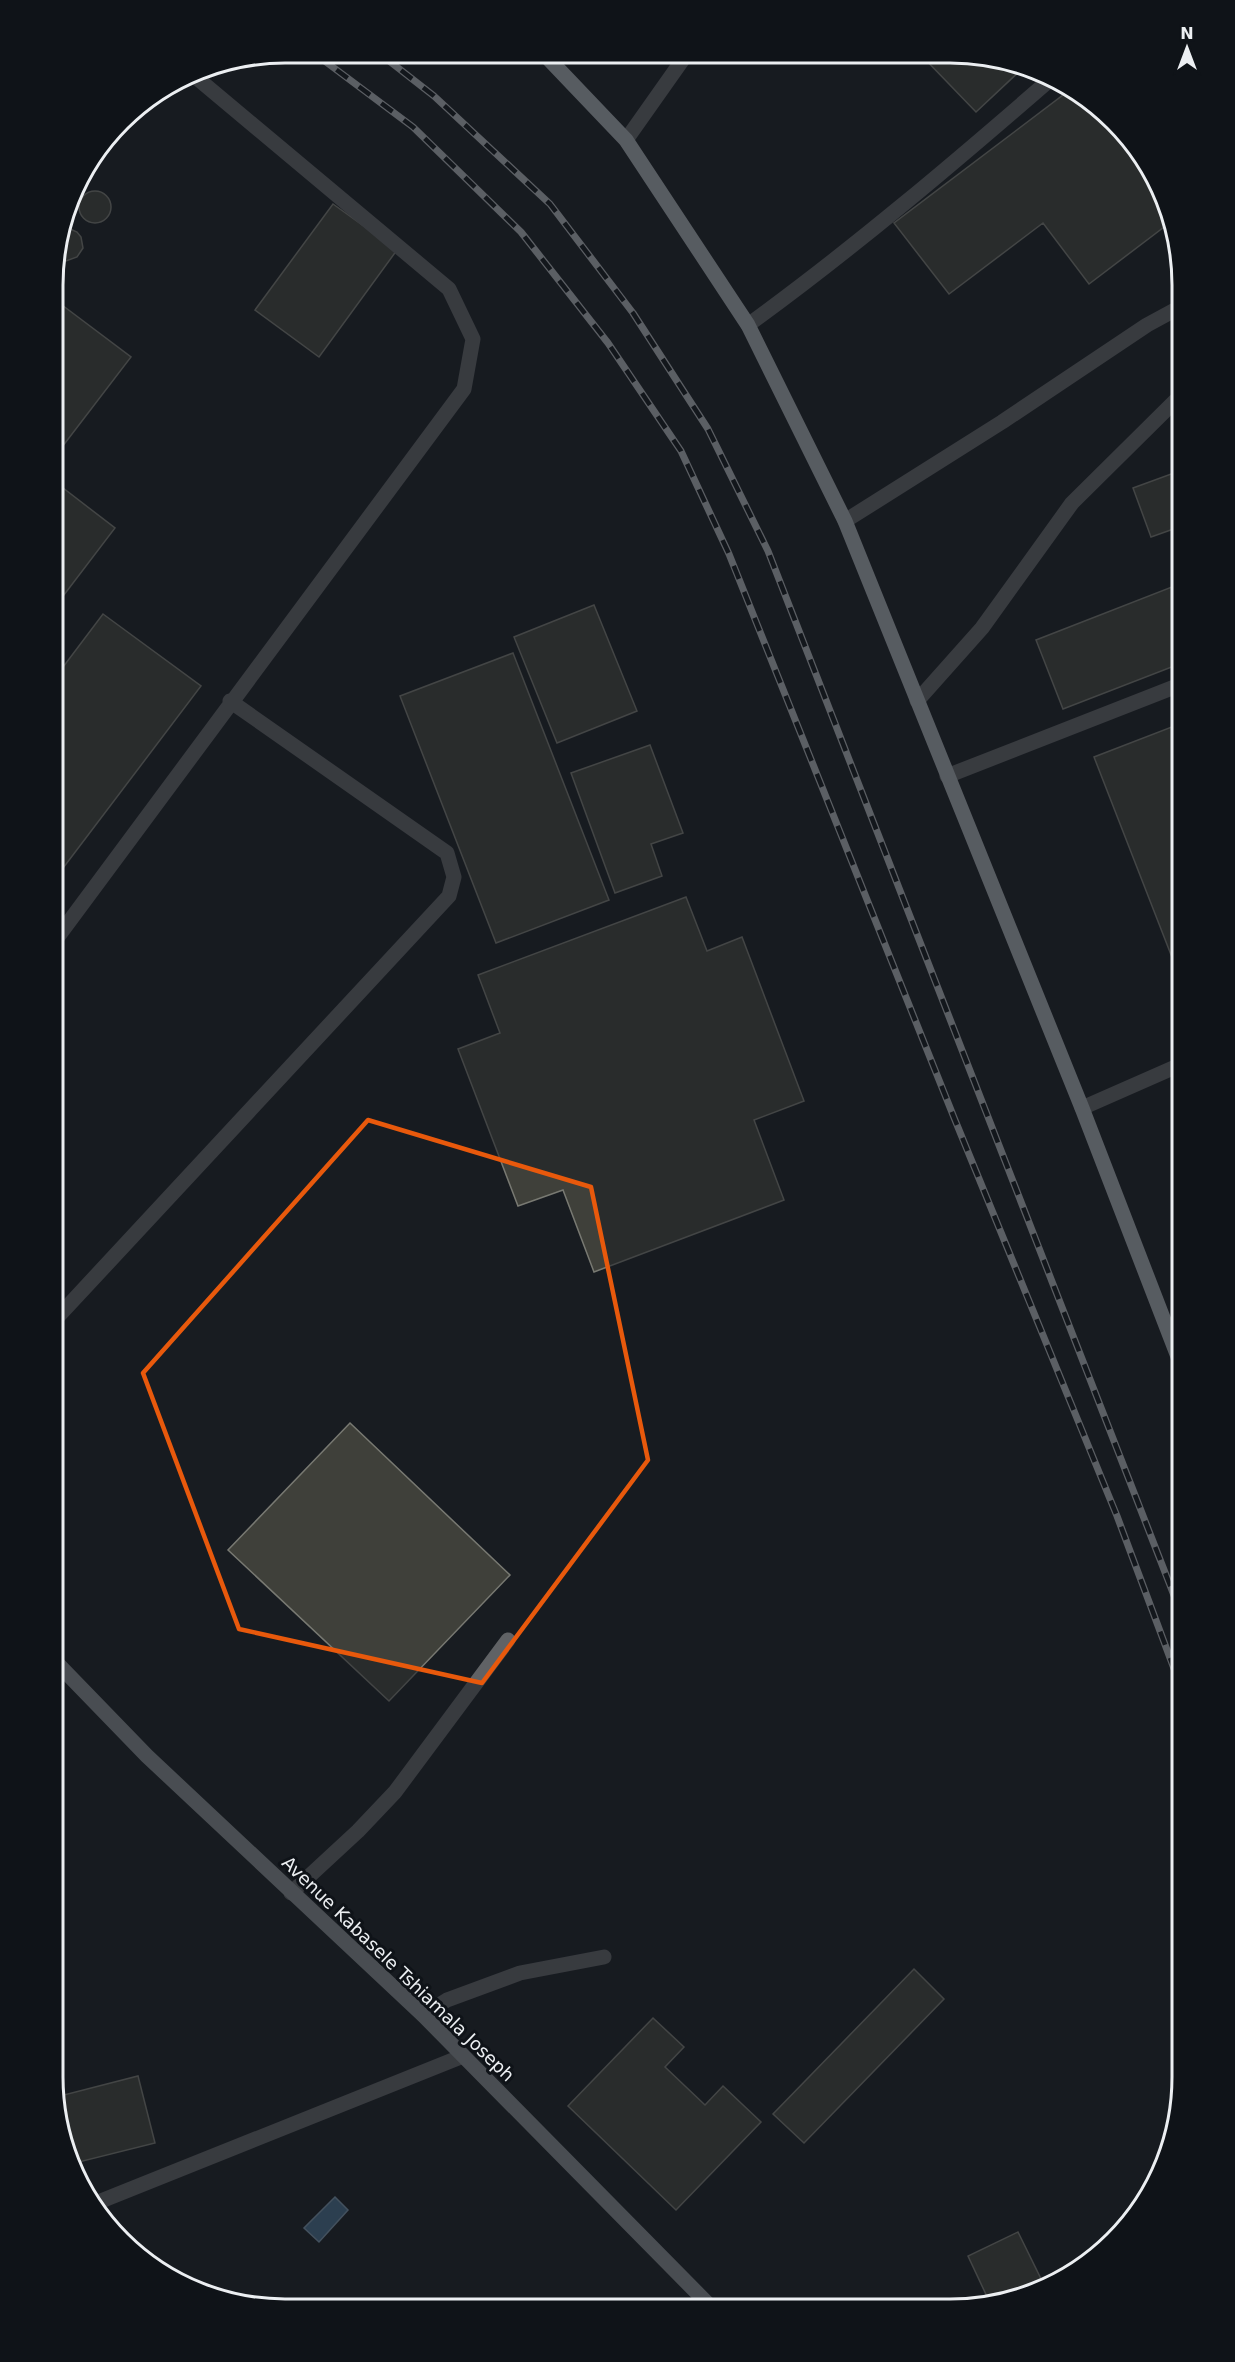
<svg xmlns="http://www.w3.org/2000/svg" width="1235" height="2362" font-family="'DejaVu Sans',sans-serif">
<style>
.water{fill:#466a89;stroke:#7892a8;stroke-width:1.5}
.building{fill:#3f403a;stroke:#787972;stroke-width:1.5}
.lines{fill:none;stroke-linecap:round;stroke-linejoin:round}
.lane{stroke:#606265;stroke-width:15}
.street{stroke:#606265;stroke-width:15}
.secondary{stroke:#868b8e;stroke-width:15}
.primary{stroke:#a5aaaf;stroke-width:15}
.rail-casing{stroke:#aeb1b5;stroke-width:7}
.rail{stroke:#0f1318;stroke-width:4.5;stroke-dasharray:14;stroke-linecap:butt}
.marked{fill:none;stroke:#e8590c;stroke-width:4.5;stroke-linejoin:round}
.labels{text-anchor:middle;stroke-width:6;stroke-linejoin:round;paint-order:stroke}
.street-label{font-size:18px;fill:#eceff2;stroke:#0f1318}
.rim{fill:none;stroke:#eceff2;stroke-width:3}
</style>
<rect width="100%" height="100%" fill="#181c21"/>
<path class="water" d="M335,2197L348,2210L319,2242L304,2228Z"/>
<path class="building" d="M922,56L995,57L1024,67L976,112Z
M1071,89L1104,110L1144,156L1170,210L1172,221L1089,284L1043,223L949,294L894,223Z
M79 207a16 16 0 1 1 32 0a16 16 0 1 1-32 0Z
M333,204L397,250L319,357L255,310Z
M68,228L77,232L81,237L83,248L77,257L66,261L54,255L62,229Z
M54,299L131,357L59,451L54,448Z
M1182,470V526L1151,537L1133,488Z
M54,481L115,528L54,608Z
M1182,583V663L1063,709L1036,640Z
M594,605L637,711L557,743L514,637Z
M103,614L201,686L54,880V679Z
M513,653L609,900L496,943L400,696Z
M1182,723V983L1094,757Z
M650,745L683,833L651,844L662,876L615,893L571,773Z
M686,897L707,951L742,937L804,1101L754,1120L784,1200L594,1272L563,1190L518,1206L458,1049L500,1033L478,975Z
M350,1423L510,1575L389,1701L228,1550Z
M914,1969L944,1999L804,2143L773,2114Z
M653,2018L684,2047L665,2067L705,2105L723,2086L761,2122L676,2210L568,2106Z
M138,2076L155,2143L71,2164L65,2152L56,2097Z
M1018,2232L1045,2287L1025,2297L990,2303L968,2256Z"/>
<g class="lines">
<path class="lane" d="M626,140L686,55
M748,325C854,248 954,163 1053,77
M845,521L1002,422L1147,325L1182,306
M917,701L982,628L1072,503L1175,401
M947,776L1182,684
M54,942L464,389L473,339L449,289L191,73
M1082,1108L1182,1064
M53,1322L449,896L454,877L447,853L230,701
M291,1893L358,1831L395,1792L508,1640
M423,2015L447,2000L520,1973L604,1957"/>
<path class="street" d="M91,2205L463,2056"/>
<path class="secondary" d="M53,1659L147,1756L423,2015L713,2309"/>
<path class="primary" d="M544,54L626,140L748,325L845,521L1082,1108L1182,1367"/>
<g class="rail-casing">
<path id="rail" d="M314,53L413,127L521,232L608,343L681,451L729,554L955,1120L1117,1516L1182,1690
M379,53L434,96L550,204L633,313L708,429L768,551L1182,1616"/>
</g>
<use href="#rail" class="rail"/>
</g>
<path d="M0 0H1235V2362H0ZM368,1120L591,1187L648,1460L482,1683L239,1629L143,1373Z" fill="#181c21" fill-opacity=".55" fill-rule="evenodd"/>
<path class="marked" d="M368,1120L591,1187L648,1460L482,1683L239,1629L143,1373Z"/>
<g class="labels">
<g class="street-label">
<text transform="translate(398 1969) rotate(44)" y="6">Avenue Kabasele Tshiamala Joseph</text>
</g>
</g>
<path d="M0 0H1235V2362H0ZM285 63H950A222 222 0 0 1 1172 285V2077A222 222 0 0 1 950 2299H285A222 222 0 0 1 63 2077V285A222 222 0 0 1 285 63Z" fill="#0f1318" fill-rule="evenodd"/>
<path class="rim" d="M285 63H950A222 222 0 0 1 1172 285V2077A222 222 0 0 1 950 2299H285A222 222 0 0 1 63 2077V285A222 222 0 0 1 285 63Z"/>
<g transform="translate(1187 48)" stroke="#0f1318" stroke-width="4.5" paint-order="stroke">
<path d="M0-4.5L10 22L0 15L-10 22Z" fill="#eceff2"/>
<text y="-9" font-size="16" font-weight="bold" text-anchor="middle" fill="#eceff2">N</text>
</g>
</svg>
